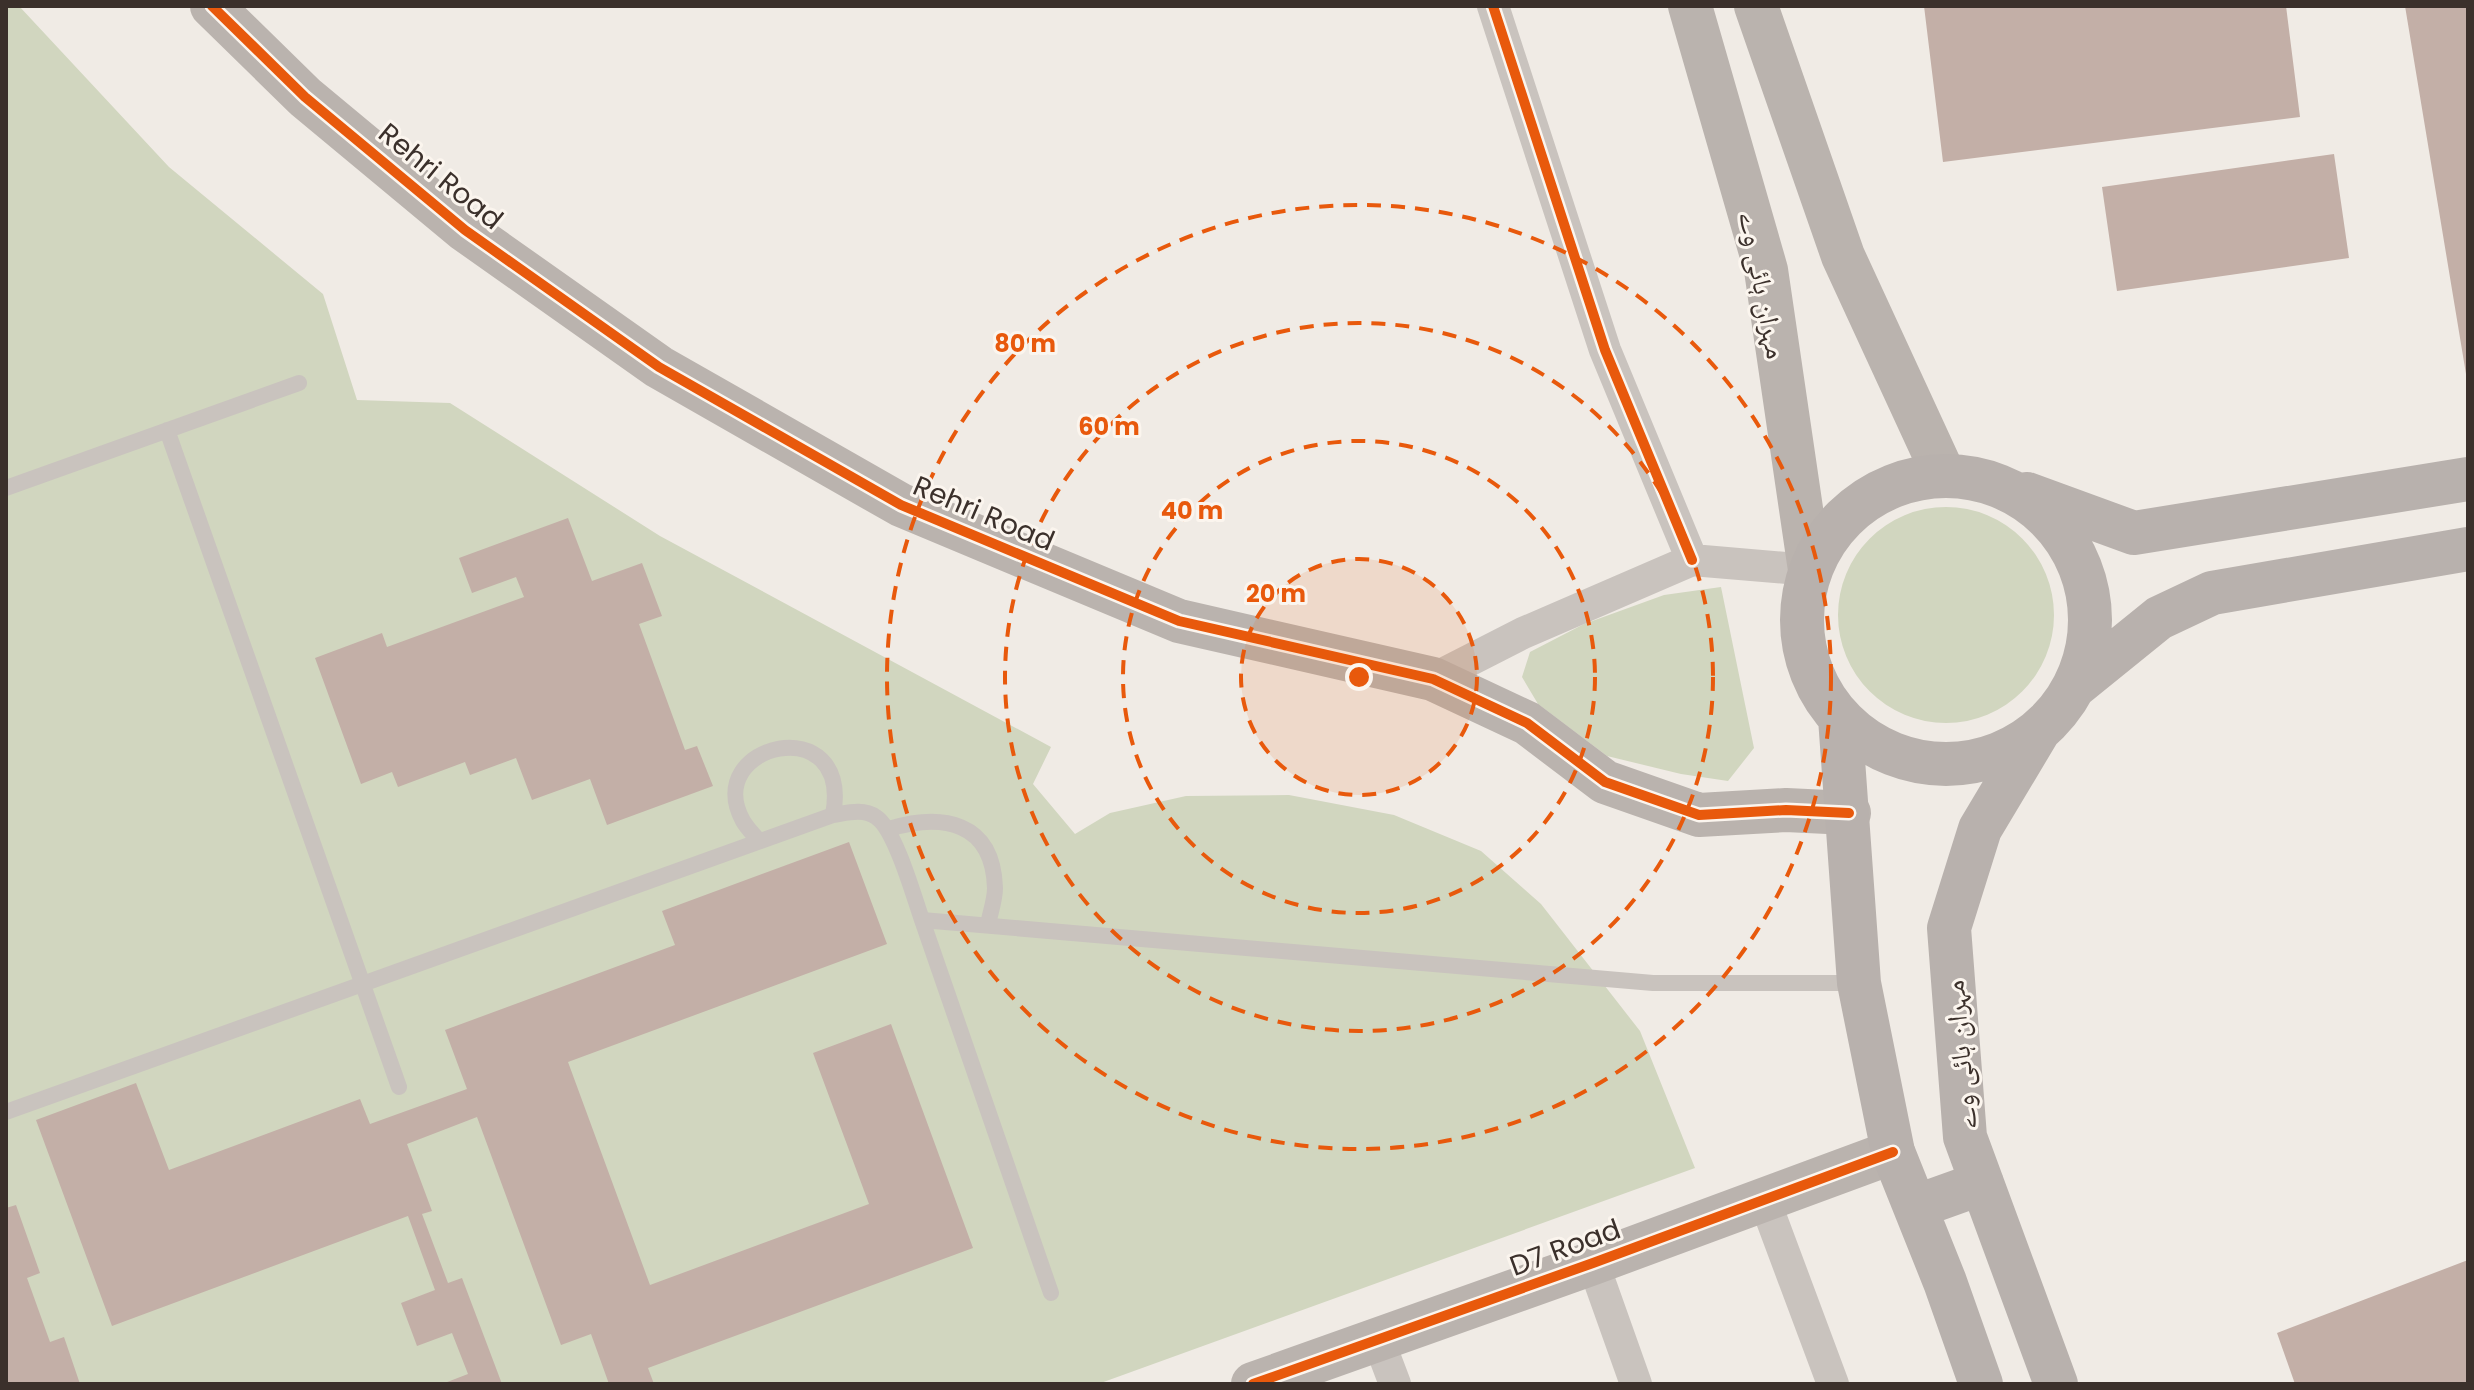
<svg xmlns="http://www.w3.org/2000/svg" width="2474" height="1390" font-family="Poppins,'Noto Naskh Arabic',sans-serif">
<style>
.green{fill:#d1d6bf}
.building{fill:#c3afa7}
.lines{fill:none;stroke-linecap:round;stroke-linejoin:round}
.lane{stroke:#c9c3be;stroke-width:16}
.street{stroke:#c9c3be;stroke-width:32}
.secondary{stroke:#bab3ae;stroke-width:44}
.primary{stroke:#b8b1ad;stroke-width:44}
.cycleway-casing{stroke:#fbf5ee;stroke-width:15}
.cycleway{stroke:#e8590c;stroke-width:10}
.ring{fill:none;stroke:#e8590c;stroke-width:4;stroke-dasharray:14 10}
.labels{text-anchor:middle;stroke-width:6;stroke-linejoin:round;paint-order:stroke}
.street-label{font-size:28px;fill:#3b302b;stroke:#fbf5ee}
.centre{fill:#e8590c;stroke:#fbf5ee;stroke-width:4}
.ring-label{font-size:24px;text-anchor:middle;font-weight:bold;fill:#e8590c;stroke:#fbf5ee;stroke-width:6;stroke-linejoin:round;paint-order:stroke}
</style>
<rect width="100%" height="100%" fill="#f0ebe5"/>
<path class="green" d="M6,6H19L169,167L323,294L357,400L450,403L660,536L1051,747L1033,784L1075,834L1110,813L1186,796L1289,795L1394,815L1481,851L1541,904L1640,1031L1695,1168L1098,1384H6Z
M1838 615a108 108 0 1 1 216 0a108 108 0 1 1-216 0Z
M1721,587L1754,748L1728,781L1681,774L1607,756L1538,704L1522,677L1530,652L1584,624L1664,595Z"/>
<path class="building" d="M1924,6H2286L2300,117L1943,162Z
M2405,6H2468V374H2466Z
M2334,154L2349,258L2117,291L2102,187Z
M568,518L592,581L642,563L662,616L639,624L685,750L697,746L713,786L607,825L590,779L532,800L516,758L470,775L465,762L398,787L392,772L361,784L315,658L382,633L387,647L524,597L516,577L472,593L459,558Z
M849,842L887,944L568,1062L650,1285L869,1204L813,1053L891,1024L973,1248L648,1368L654,1384H609L591,1334L561,1345L477,1117L407,1144L432,1211L422,1214L448,1283L462,1278L502,1384H442L468,1374L452,1333L417,1346L401,1303L435,1290L408,1216L112,1326L36,1120L136,1083L169,1170L360,1099L370,1124L467,1089L445,1030L675,945L662,911Z
M16,1205L40,1273L27,1278L50,1342L64,1337L80,1384H6V1208Z
M2468,1260V1384H2295L2277,1333Z"/>
<g class="lines">
<path class="lane" d="M167,430L399,1087
M6,488L299,383
M889,829C942,813 993,821 995,888C995,900 990,913 988,925
M759,841C754,835 747,828 743,821C700,743 853,708 833,815
M922,920L1051,1293
M6,1112L833,815C847,813 863,808 876,817C895,829 914,897 922,920L1653,983H1858"/>
<path class="street" d="M1493,6L1605,350L1692,560
M1433,679L1523,633L1692,560L1810,570
M1764,1199L1833,1384
M1593,1263L1636,1384
M1378,1339L1395,1384"/>
<path class="secondary" d="M212,6L305,97L465,230L659,367L901,505L1179,621L1433,679L1527,723L1605,782L1699,815L1786,810L1849,813
M1690,6L1766,270L1810,570
M1756,6L1843,256L1943,473
M1253,1384L1593,1263L1893,1152"/>
<path class="primary" d="M1802 620a144 144 0 1 1 288 0a144 144 0 1 1-288 0Z
M2027,494L2134,533L2468,479
M2075,686L2159,618L2212,593L2468,549
M1840,718L1859,983L1893,1152L1945,1282L1981,1384
M2038,732L1980,829L1949,928L1965,1137L2056,1384
M1915,1207L1982,1183"/>
<g class="cycleway-casing">
<path id="cycleway" d="M212,6L305,97L465,230L659,367L901,505L1179,621L1433,679L1527,723L1605,782L1699,815L1786,810L1849,813
M1493,6L1605,350L1692,560
M1253,1384L1593,1263L1893,1152"/>
</g>
<use href="#cycleway" class="cycleway"/>
</g>
<circle cx="1359" cy="677" r="118" fill="#e8590c" fill-opacity=".12"/>
<g class="ring">
<circle cx="1359" cy="677" r="118"/>
<circle cx="1359" cy="677" r="236"/>
<circle cx="1359" cy="677" r="354"/>
<circle cx="1359" cy="677" r="472"/>
</g>
<g class="labels">
<g class="street-label">
<text transform="translate(441 176) rotate(39)" y="10">Rehri Road</text>
<text transform="translate(1763 285) rotate(79)" y="10">مہران ہائی وے</text>
<text transform="translate(984 513) rotate(23)" y="10">Rehri Road</text>
<text transform="translate(1960 1055) rotate(-95)" y="10">مہران ہائی وے</text>
<text transform="translate(1565 1247) rotate(-20)" y="10">D7 Road</text>
</g>
</g>
<circle cx="1359" cy="677" r="12" class="centre"/>
<g class="ring-label">
<text x="1025" y="352">80 m</text>
<text x="1109" y="435">60 m</text>
<text x="1192" y="519">40 m</text>
<text x="1276" y="602">20 m</text>
</g>
<rect width="2474" height="1390" fill="none" stroke="#3b302b" stroke-width="16"/>
</svg>
